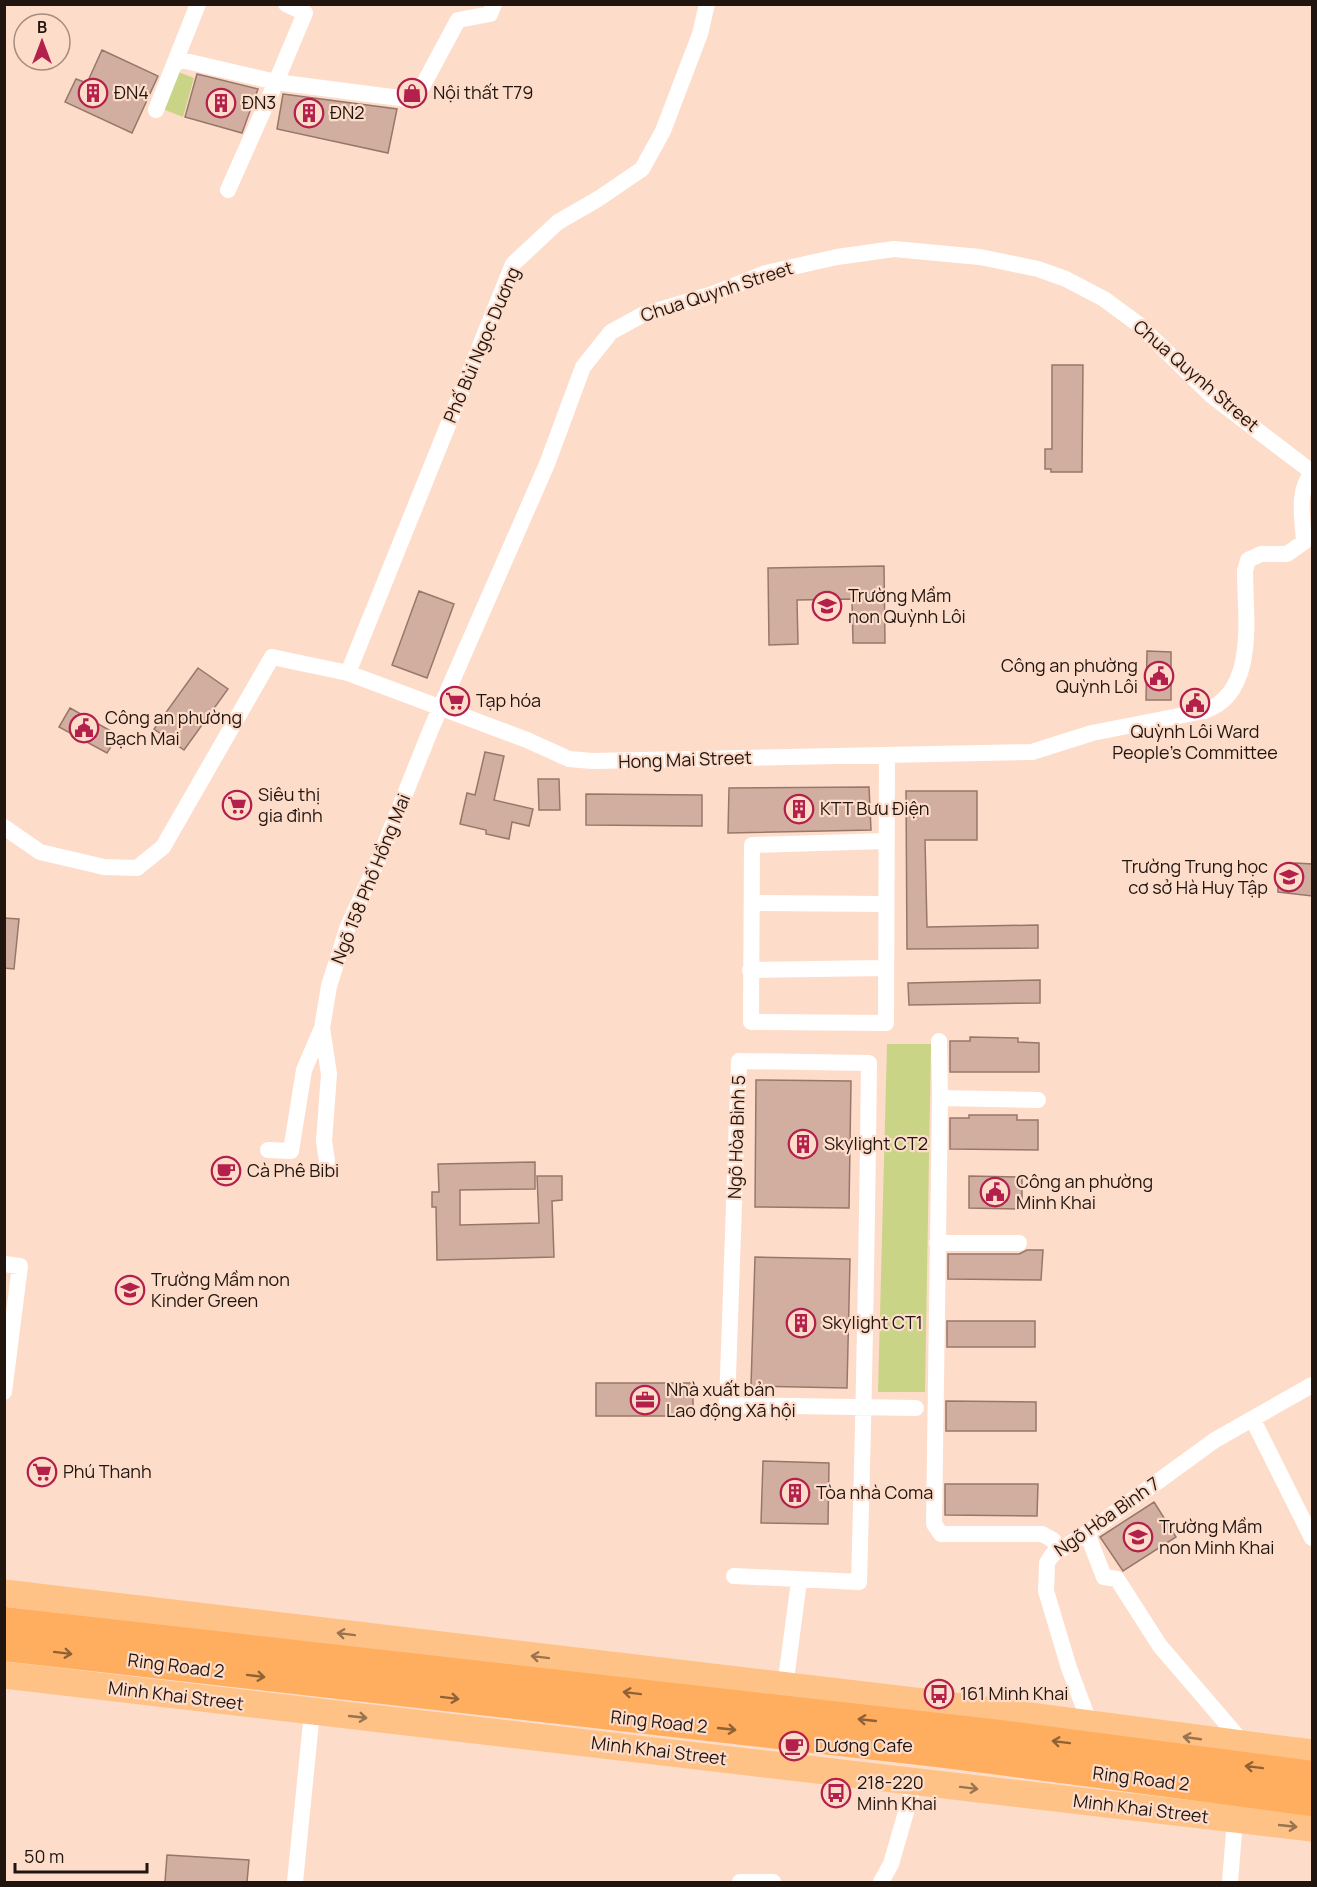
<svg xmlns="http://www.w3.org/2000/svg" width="1317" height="1887" font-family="Manrope,sans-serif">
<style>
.green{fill:#cad487}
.building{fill:#d1aea0;stroke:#98776b;stroke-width:1.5}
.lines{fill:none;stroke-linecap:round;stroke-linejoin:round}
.minor{stroke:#fff;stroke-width:16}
.primary{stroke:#fec286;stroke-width:27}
.trunk{stroke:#feae5e;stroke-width:28}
.oneway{stroke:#9a7450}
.oneway2{stroke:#8f6236}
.labels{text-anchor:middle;stroke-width:4.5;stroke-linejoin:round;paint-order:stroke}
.poi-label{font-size:18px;fill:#20150f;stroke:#fedcca;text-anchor:start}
.street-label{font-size:18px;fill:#20150f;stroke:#fedcca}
</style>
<rect width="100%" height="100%" fill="#fedcca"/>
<path class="green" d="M176,71L194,78L183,117L160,108Z
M887,1044H931L925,1392H878Z"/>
<path class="building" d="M102,50L158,76L132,133L65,102L76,79L87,83Z
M197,74L258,89L242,133L185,117Z
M283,94L397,109L388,153L277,129Z
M1052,365H1083L1082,472H1051V469H1045V449H1052Z
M884,566L885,643H853L852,599L797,600L798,644L769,645L768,568Z
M419,591L454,604L427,678L392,665Z
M1147,651L1171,652V700H1146Z
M198,668L228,689L184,750L154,729Z
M70,708L118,735L107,753L59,727Z
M485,752L504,756L494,800L533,809L529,826L512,822L509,839L486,834V830L460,824L467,793L475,795Z
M538,779H559L560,810H539Z
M869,787L871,830L728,833L729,788Z
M906,791H977V840H925L927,927L1038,925V948L907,949Z
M586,794L702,795V826L586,825Z
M1295,863L1312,864V896L1278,892V871H1295Z
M4,918L19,919L14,969L4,968Z
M1040,980V1003L909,1005L908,983Z
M970,1037L1018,1038V1042L1039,1043V1072H950V1041H970Z
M756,1080L851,1081L849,1208L755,1207Z
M969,1115H1017V1120H1038V1150L950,1149V1118H969Z
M535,1162V1189L460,1190V1225L539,1223L537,1176H562V1200L552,1201L554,1257L437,1260L436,1207H432V1192H439L438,1164Z
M969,1176L1022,1177V1209L969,1208Z
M1027,1250H1043L1041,1280L948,1279V1254H1019Z
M755,1257L850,1259L847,1388L751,1386Z
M947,1321H1035V1347H947Z
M596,1383H693V1416H596Z
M946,1401L1036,1402V1431H946Z
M763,1461L829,1463L828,1524L761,1523Z
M945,1484H1038L1037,1516L945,1515Z
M1154,1502L1176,1537L1123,1571L1100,1537Z
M167,1855L249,1860L247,1882H165Z"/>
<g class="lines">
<path class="minor" d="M177,59L276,82L305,13L286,4
M156,110L198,4
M228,190L276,82L415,100L458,20L490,14L494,4
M348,673L513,264L558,222L598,199L642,169L663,131L700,34L707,4
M4,827L40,852L104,867L137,868L163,847L272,657L348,673L527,740L569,759L592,761L1032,752L1092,733L1204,711C1258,694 1245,615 1245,571L1248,560L1261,554H1287L1304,542C1303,519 1296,492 1312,473
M886,841L752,845L751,1022L886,1023L887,755
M753,903L885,904
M750,970L885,968
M939,1041L940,1098L934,1524L941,1534H1042L1053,1540L1058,1549
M940,1098L1038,1100
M268,1150L291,1151L304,1070L322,1028
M327,1161L324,1141L329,1074L322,1028L329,986L348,926L381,854L431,729L547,464L583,367L611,332L642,315L713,294L766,273L837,257L894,249L980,257L1038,269L1066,279L1104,299L1138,324L1212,396L1312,472
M937,1243H1019
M4,1264L20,1266L4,1392
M1253,1420L1312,1538
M1087,1533L1104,1577L1117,1579L1160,1646L1244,1744
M734,1576L859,1582C864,1409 867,1236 869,1063L739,1061L727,1405L916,1408
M785,1687L799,1581
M1090,1724L1069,1668L1046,1591L1047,1563L1052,1555L1087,1533L1215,1440L1312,1385
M295,1882L312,1712
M740,1882H773
M881,1882L891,1864L915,1781
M1230,1882L1235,1820"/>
<path class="primary" d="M4,1593L923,1702L1312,1753
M4,1675L1312,1828"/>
<path class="trunk" d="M4,1621L1000,1734L1312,1775
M4,1647L946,1754L1312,1802"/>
</g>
<defs><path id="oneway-shaft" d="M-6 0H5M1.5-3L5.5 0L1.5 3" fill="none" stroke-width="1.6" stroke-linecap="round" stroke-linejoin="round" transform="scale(1.5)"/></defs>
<g class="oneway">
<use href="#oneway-shaft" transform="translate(346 1634) rotate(-173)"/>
<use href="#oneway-shaft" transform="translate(540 1657) rotate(-173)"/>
<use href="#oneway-shaft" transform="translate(358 1717) rotate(6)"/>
<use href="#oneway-shaft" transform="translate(1192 1738) rotate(-172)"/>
<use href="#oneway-shaft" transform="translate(969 1788) rotate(7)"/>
<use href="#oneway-shaft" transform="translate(1288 1826) rotate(6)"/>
</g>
<g class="oneway2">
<use href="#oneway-shaft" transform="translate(63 1653) rotate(7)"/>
<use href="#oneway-shaft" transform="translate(256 1676) rotate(7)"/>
<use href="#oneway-shaft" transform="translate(632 1693) rotate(-173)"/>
<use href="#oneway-shaft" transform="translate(450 1698) rotate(7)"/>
<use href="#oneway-shaft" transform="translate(867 1720) rotate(-174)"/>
<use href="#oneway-shaft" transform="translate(727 1729) rotate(6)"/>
<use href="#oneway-shaft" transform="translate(1061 1742) rotate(-173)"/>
<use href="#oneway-shaft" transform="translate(1254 1767) rotate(-173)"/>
</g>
<defs>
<g id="building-ring" transform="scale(1.5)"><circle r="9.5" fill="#fedcca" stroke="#b2204b" stroke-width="1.5"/><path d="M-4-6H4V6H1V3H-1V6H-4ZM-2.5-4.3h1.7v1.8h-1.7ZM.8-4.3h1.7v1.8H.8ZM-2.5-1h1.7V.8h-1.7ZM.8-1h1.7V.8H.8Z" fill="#b2204b"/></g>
<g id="shop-ring" transform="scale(1.5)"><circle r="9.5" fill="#fedcca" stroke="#b2204b" stroke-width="1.5"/><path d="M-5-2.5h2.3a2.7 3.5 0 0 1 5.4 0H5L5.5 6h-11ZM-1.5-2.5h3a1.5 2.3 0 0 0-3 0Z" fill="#b2204b"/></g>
<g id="school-ring" transform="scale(1.5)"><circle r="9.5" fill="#fedcca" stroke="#b2204b" stroke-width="1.5"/><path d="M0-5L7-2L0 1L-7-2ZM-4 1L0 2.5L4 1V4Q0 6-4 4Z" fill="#b2204b"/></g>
<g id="civic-ring" transform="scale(1.5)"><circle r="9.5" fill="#fedcca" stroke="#b2204b" stroke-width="1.5"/><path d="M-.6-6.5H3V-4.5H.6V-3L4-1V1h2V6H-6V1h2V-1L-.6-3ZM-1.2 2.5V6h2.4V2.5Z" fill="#b2204b"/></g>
<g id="supermarket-ring" transform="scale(1.5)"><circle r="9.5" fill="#fedcca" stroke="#b2204b" stroke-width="1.5"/><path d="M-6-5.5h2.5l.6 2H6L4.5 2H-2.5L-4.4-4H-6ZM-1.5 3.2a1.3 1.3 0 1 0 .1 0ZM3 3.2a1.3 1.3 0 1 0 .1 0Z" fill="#b2204b"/></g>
<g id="cafe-ring" transform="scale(1.5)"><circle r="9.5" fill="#fedcca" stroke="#b2204b" stroke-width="1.5"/><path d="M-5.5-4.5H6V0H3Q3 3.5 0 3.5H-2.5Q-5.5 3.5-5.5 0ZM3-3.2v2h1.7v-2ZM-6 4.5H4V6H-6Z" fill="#b2204b"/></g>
<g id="office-ring" transform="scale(1.5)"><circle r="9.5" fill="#fedcca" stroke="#b2204b" stroke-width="1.5"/><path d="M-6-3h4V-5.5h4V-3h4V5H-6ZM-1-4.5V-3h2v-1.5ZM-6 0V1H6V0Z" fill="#b2204b"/></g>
<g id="bus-ring" transform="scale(1.5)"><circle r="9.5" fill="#fedcca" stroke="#b2204b" stroke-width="1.5"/><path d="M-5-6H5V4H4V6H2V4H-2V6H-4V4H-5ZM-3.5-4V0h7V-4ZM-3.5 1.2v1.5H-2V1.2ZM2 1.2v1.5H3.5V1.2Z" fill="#b2204b"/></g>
</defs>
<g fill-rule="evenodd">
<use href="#building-ring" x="93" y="93"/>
<use href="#shop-ring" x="412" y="93"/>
<use href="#building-ring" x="221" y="103"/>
<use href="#building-ring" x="309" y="113"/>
<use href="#school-ring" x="827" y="606"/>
<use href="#civic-ring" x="1159" y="676"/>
<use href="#supermarket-ring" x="455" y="701"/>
<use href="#civic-ring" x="1195" y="703"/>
<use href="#civic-ring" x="84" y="728"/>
<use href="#supermarket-ring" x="237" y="805"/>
<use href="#building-ring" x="799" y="809"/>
<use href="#school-ring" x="1289" y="877"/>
<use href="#building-ring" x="803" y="1144"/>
<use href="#cafe-ring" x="226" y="1171"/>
<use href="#civic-ring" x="995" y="1192"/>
<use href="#school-ring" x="130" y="1290"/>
<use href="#building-ring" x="801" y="1323"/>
<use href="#office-ring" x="645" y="1400"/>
<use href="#supermarket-ring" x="42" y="1472"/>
<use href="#building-ring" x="795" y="1493"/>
<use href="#school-ring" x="1138" y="1537"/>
<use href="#bus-ring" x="939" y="1694"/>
<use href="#cafe-ring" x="794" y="1746"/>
<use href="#bus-ring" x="836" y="1793"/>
</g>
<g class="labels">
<g class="poi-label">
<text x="114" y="99">ĐN4</text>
<text x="433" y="99">Nội thất T79</text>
<text x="242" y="109">ĐN3</text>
<text x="330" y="119">ĐN2</text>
<text x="848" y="602">Trường Mầm<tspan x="848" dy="21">non Quỳnh Lôi</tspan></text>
<text x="1138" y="672" text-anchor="end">Công an phường<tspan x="1138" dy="21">Quỳnh Lôi</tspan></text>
<text x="476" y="707">Tạp hóa</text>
<text x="105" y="724">Công an phường<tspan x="105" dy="21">Bạch Mai</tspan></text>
<text x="1195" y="738" text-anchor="middle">Quỳnh Lôi Ward<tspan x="1195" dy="21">People's Committee</tspan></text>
<text x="258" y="801">Siêu thị<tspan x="258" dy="21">gia đình</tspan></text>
<text x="820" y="815">KTT Bưu Điện</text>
<text x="1268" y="873" text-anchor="end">Trường Trung học<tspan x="1268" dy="21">cơ sở Hà Huy Tập</tspan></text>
<text x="824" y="1150">Skylight CT2</text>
<text x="247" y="1177">Cà Phê Bibi</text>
<text x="1016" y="1188">Công an phường<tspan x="1016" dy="21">Minh Khai</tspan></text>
<text x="151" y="1286">Trường Mầm non<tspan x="151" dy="21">Kinder Green</tspan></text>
<text x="822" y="1329">Skylight CT1</text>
<text x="666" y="1396">Nhà xuất bản<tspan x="666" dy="21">Lao động Xã hội</tspan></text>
<text x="63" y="1478">Phú Thanh</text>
<text x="816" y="1499">Tòa nhà Coma</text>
<text x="1159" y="1533">Trường Mầm<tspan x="1159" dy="21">non Minh Khai</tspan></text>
<text x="960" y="1700">161 Minh Khai</text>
<text x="815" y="1752">Dương Cafe</text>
<text x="857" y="1789">218-220<tspan x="857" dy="21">Minh Khai</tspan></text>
</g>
<g class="street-label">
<text transform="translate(717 292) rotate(-18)" y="6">Chua Quynh Street</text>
<text transform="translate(482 345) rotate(-67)" y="6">Phố Bùi Ngọc Dương</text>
<text transform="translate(1196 376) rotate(41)" y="6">Chua Quynh Street</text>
<text transform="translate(685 760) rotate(-2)" y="6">Hong Mai Street</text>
<text transform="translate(371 879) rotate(-68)" y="6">Ngõ 158 Phố Hồng Mai</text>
<text transform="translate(737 1137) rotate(-88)" y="6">Ngõ Hòa Bình 5</text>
<text transform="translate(1107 1517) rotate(-35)" y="6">Ngõ Hòa Bình 7</text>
<text transform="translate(176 1666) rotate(7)" y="6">Ring Road 2</text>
<text transform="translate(176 1696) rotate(7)" y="6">Minh Khai Street</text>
<text transform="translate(659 1722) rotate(6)" y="6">Ring Road 2</text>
<text transform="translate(659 1751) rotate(7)" y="6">Minh Khai Street</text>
<text transform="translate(1141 1779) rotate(7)" y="6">Ring Road 2</text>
<text transform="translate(1141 1809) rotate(7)" y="6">Minh Khai Street</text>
</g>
</g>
<rect width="1317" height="1887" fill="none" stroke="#20150f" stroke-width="12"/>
<g transform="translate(42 42)"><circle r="28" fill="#fedcca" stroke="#a58c7f" stroke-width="1.5"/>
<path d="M0-4.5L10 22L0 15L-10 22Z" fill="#b2204b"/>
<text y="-9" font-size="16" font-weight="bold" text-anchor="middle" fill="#20150f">B</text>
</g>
<path d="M15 1863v9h132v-9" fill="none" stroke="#20150f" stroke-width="3"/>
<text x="24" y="1863" font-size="18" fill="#20150f" stroke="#fedcca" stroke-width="4.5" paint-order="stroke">50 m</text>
</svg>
